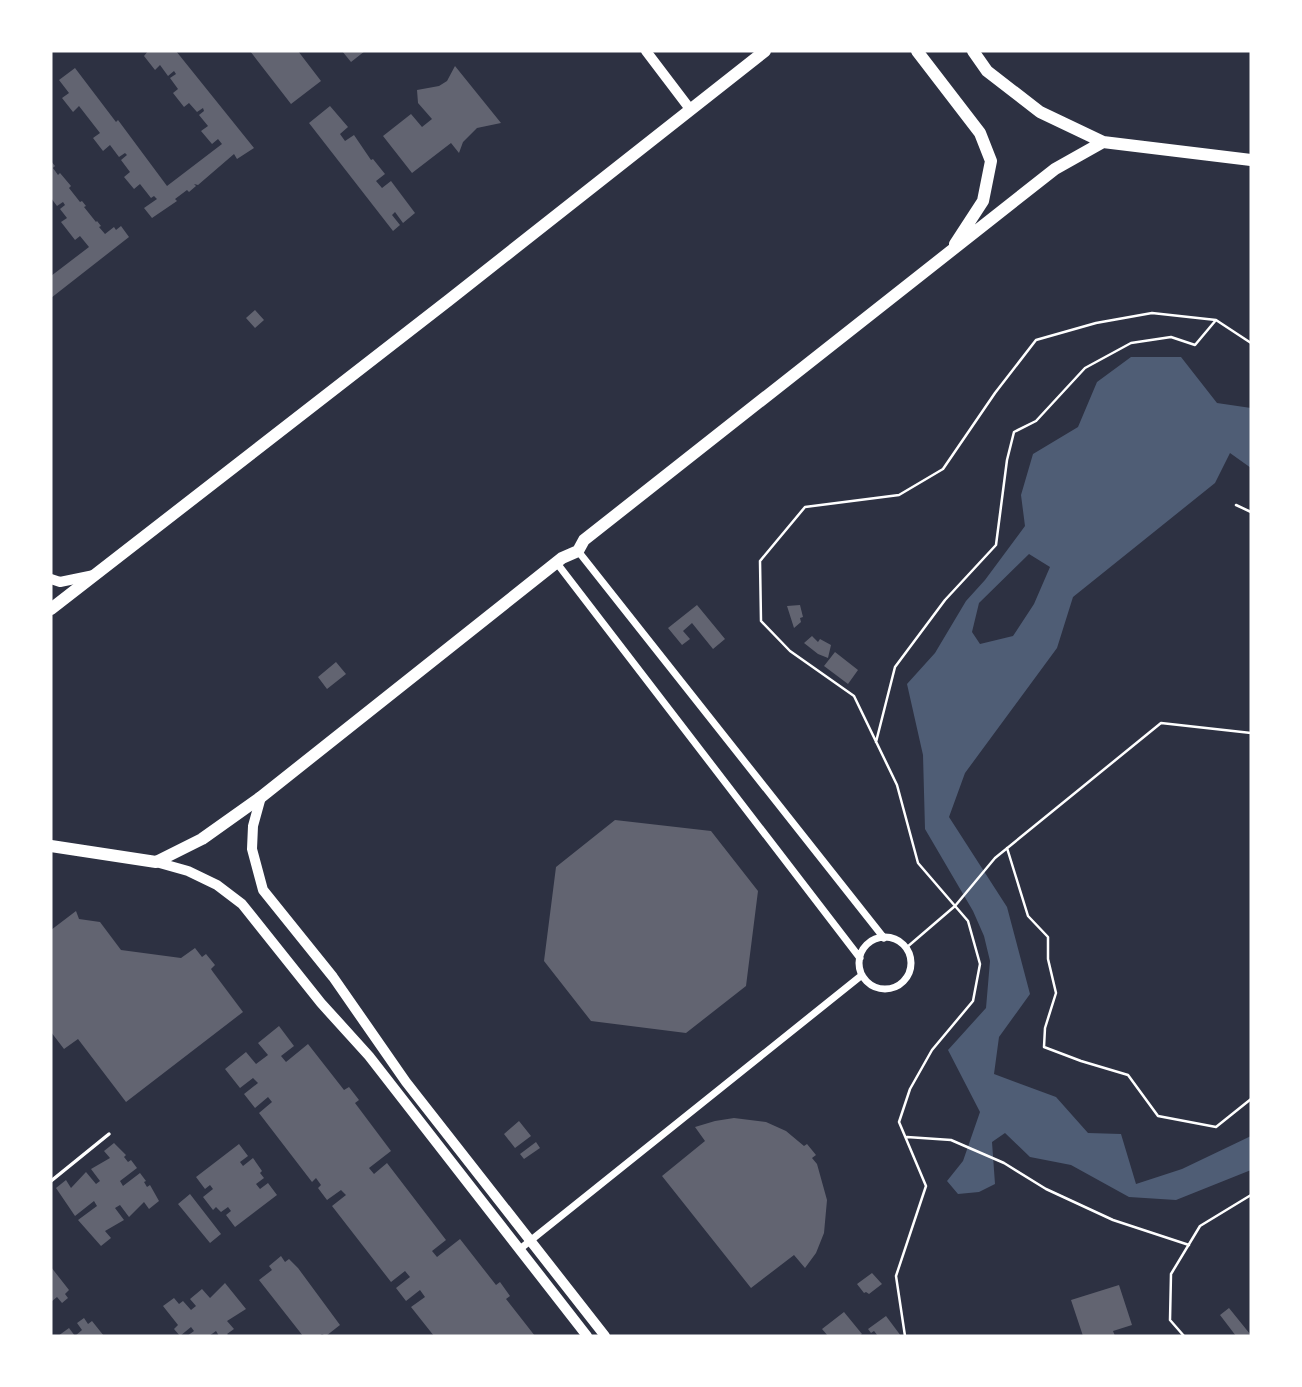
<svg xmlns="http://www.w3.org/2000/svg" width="1302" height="1387" font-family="Literata,serif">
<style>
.water{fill:#4f5d75;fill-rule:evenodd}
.building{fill:#626471}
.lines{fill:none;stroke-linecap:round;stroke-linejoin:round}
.path{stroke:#fff;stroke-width:2.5}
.service{stroke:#fff;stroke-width:3.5}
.minor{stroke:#fff;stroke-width:7}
.tertiary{stroke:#fff;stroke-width:10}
.primary{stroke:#fff;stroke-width:12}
</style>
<rect width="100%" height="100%" fill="#2d3142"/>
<path class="water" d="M1131,357H1181L1217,403L1251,408V468L1230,453L1215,483L1073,597L1057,648L965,773L949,817L1007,907L1030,994L999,1037L994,1074L1056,1097L1088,1133L1121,1134L1136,1184L1182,1169L1251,1136V1170L1176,1200L1129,1197L1071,1165L1030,1157L1005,1133L992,1142L995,1184L979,1192L958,1194L947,1181L963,1161L980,1112L948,1050L986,1008L990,961L984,936L973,911L925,829L923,755L907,684L935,653L966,601L985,580L1025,526L1021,495L1033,454L1078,427L1097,382ZM1029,554L1050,567L1034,604L1013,636L980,644L972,632L979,603Z"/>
<path class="building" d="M148,51H176L254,148L237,159L234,154L198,185L194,184L196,186L189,192L187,190L175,199L177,201L152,218L144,208L157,199L154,196L151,198L140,184L134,189L124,177L130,172L121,160L127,155L125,153L119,157L110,145L103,151L93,138L100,133L79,106L73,112L62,98L69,93L59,80L75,68L116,122L118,120L167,186L222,144L218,139L212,144L201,131L208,126L199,115L204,111L203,108L197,112L189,103L184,107L173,93L178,89L170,78L176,74L174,71L168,76L160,65L155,70L144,56Z
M250,51H298L321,81L291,104Z
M342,51H365L351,62Z
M455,66L501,123L477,128L463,142L459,153L451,143L412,173L383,136L411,114L422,127L432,119L418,103L417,90L439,86L447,81Z
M330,106L348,127L340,134L345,141L354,135L371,160L373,159L385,174L376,181L382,188L391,181L415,213L403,223L395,212L392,215L400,225L393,231L309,123Z
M51,161L55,166L53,168L58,175L60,173L71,186L69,188L80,202L82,201L86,206L84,207L96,222L97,221L101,226L99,227L105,234L114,227L116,230L121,226L129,237L51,298V276L89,247L80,236L75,240L61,222L67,218L60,209L65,205L63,202L57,206L51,198Z
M255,310L264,320L255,328L246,318Z
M697,605L725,639L713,649L692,623L683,631L690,639L682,645L668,628Z
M800,605L803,617L800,618L801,622L794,628L787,606Z
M812,636L818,642L820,639L831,645L828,658L818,654L804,643Z
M835,652L858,670L848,684L824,666Z
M336,662L346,674L327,689L318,677Z
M615,820L711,831L758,891L746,986L686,1033L591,1021L544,961L556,867Z
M76,911L79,919L100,922L121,950L181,958L195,948L202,957L206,954L215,965L211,969L213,972L243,1012L126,1102L78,1039L64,1049L51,1032V930Z
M279,1026L294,1046L281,1056L286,1062L308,1044L344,1090L349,1087L359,1100L355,1103L391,1151L369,1168L374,1174L387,1163L446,1240L432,1251L437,1257L460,1239L496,1285L500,1282L510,1296L506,1299L535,1336H434L411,1307L425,1297L420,1290L406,1301L396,1288L410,1277L405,1271L391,1282L332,1206L346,1195L341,1190L327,1200L318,1188L321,1185L316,1178L312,1182L259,1113L272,1102L268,1097L255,1108L244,1094L258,1083L253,1078L240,1088L225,1069L246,1052L256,1064L268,1055L258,1043Z
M734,1118L766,1122L786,1131L804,1146L807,1144L816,1155L812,1158L817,1164L827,1200L824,1233L816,1253L805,1268L794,1255L751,1288L662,1176L705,1141L695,1127L715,1121Z
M519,1121L531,1136L515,1148L504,1134Z
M536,1142L540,1148L524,1159L520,1154Z
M114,1143L126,1155L124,1157L128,1162L131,1160L137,1168L120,1181L123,1186L140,1173L146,1181L144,1182L147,1187L150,1185L159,1201L149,1209L144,1202L129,1217L120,1205L115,1208L124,1220L105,1231L111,1238L101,1246L78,1220L97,1206L94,1201L75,1216L56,1188L66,1180L71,1188L86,1172L96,1184L100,1181L91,1169L110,1158L104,1151Z
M239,1144L248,1156L240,1162L243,1166L253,1158L262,1171L260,1173L264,1178L256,1184L260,1189L268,1183L277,1195L235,1227L226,1215L231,1211L228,1207L221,1212L216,1207L213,1210L203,1197L213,1189L210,1185L205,1189L196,1177Z
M190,1194L221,1234L210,1243L178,1204Z
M281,1256L285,1262L289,1259L298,1268L340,1325L326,1336L322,1334L319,1336H303L259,1280L272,1270L269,1266Z
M51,1267L69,1290L65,1294L68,1298L62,1303L57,1297L51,1302Z
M872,1273L882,1284L869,1294L866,1292L864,1293L857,1284Z
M225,1283L246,1309L227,1321L234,1329L227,1334L229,1336H219L216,1331L209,1336H187L194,1331L191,1327L180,1336L174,1329L178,1325L163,1306L174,1298L179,1304L183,1301L191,1310L196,1306L190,1299L202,1289L210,1298Z
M1119,1285L1132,1325L1113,1331L1115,1336H1083L1071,1300Z
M1229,1308L1250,1334L1247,1336H1236L1220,1315Z
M844,1312L862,1334L859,1336H828L822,1329Z
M886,1316L901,1336H878L874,1331L871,1333L868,1329Z
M84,1318L88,1324L92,1321L104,1336H58L69,1328L75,1336L82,1330L77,1323Z"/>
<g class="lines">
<path class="path" d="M1236,505L1251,512
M876,742L895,667L945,600L996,545L1007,460L1014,432L1036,421L1085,368L1131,343L1171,337L1195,345L1216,320
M1007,848L1028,916L1048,937V959L1056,993L1045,1028L1044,1047L1081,1061L1128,1075L1158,1116L1216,1127L1251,1099
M906,948L955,906L995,858L1161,723L1251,733
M907,1137L951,1140L1004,1163L1046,1189L1113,1220L1189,1245
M905,1336L896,1276L926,1186L899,1122L910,1089L932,1050L973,1001L980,964L968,921L918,863L897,785L854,696L790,651L761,621L760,561L805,507L899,495L943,469L995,393L1036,340L1096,323L1152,313L1216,320L1251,343
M1184,1336L1170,1320L1171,1274L1200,1226L1251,1195"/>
<path class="service" d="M51,1181L109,1134"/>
<path class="minor" d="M578,551L884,938
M556,562L860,958
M859 963a26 26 0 1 1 52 0a26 26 0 1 1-52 0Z
M520,1249L862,975"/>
<path class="tertiary" d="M646,51L690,109
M51,579L60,582L94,575
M261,797L253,826L252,849L263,890L333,977L406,1082L605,1336
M156,862L188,871L217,885L242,904L321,1003L369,1056L587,1336"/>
<path class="primary" d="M917,51L980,133L991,161L983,201L955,244
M973,51L987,71L1040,112L1103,142L1251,160
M51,609L449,300L765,51
M51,846L156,862L202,839L261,797L562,558L578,551L584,540L1055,169L1103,142"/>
</g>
<rect width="1302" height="1387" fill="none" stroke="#ffffff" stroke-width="105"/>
</svg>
